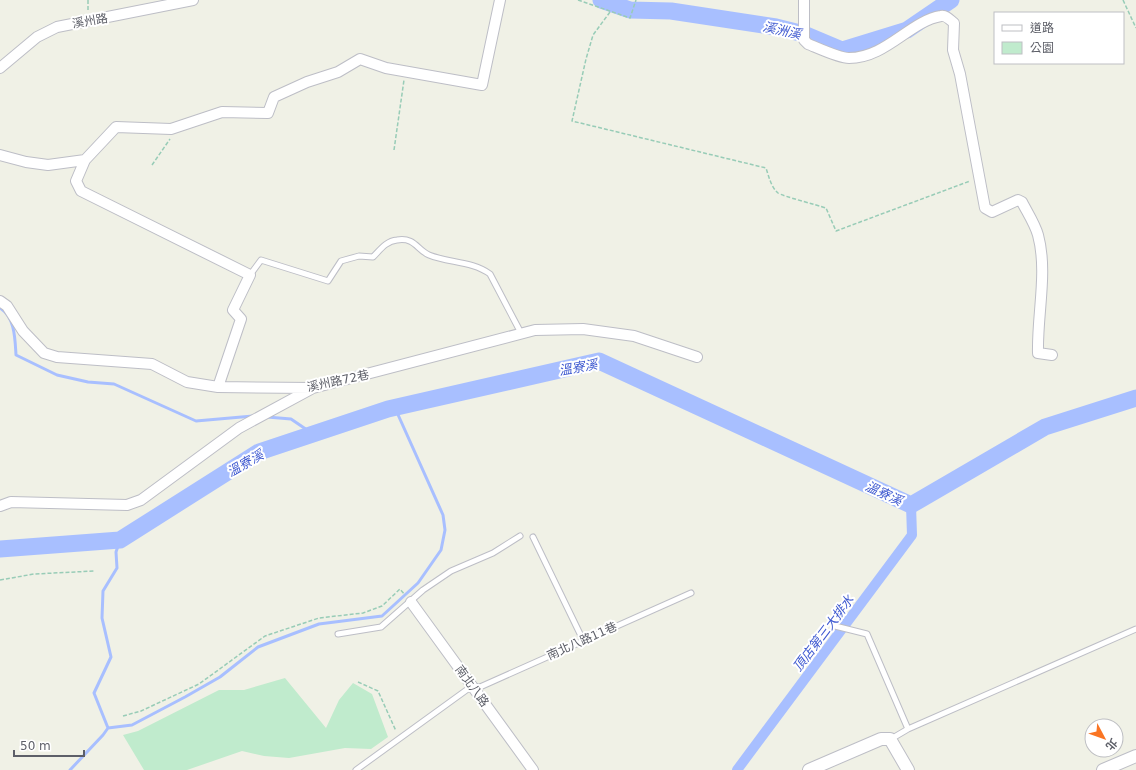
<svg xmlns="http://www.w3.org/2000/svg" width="1136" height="770" font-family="'DejaVu Sans','Noto Sans TC',sans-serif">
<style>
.green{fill:#c0ebcd}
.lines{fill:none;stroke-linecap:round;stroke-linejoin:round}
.stream{stroke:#a8bfff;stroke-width:3}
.canal{stroke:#a8bfff;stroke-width:10}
.river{stroke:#a8bfff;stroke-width:17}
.service-casing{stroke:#bdbec6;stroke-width:7}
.minor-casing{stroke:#bdbec6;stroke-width:12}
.tertiary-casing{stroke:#bdbec6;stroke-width:14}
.path{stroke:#98ccb7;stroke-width:1.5;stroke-dasharray:4 2;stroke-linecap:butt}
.service{stroke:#fff;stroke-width:5}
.minor{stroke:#fff;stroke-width:10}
.tertiary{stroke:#fff;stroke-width:12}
.labels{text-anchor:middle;stroke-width:4;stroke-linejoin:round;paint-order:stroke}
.street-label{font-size:12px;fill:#5d5f68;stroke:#fff}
.water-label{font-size:13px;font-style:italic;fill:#3d58d0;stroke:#fff}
</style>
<rect width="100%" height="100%" fill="#f0f1e6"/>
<path class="green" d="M285,678L326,728L339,700L353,683L372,694L388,737L371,749L345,748L289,758L264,756L242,751L187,770H144L123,735L138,731L219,690H244Z"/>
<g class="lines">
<path class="stream" d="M0,308C15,317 15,339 16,355L57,375L88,382L114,384L196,421L253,416
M267,417L291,419L313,434
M108,728L132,725L185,697L220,677L258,647L319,624L382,616L418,583L441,550L445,530L443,515L395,408
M70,770L103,735L108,728L94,693L111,657L102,618L103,591L117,568L116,552L120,540"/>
<path class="canal" d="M737,770L912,535L911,505"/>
<path class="river" d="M601,0L630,10L671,11L776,27L804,34L842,50L907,30L951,0
M0,549L120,540L259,452L388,409L599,361L911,505L1045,427L1136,398"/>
<g class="service-casing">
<path id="service" d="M250,275L261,260L328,281L341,261L359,256L373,257C380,250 386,241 397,240C415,237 417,250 429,255C449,263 472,261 490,274L521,333
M533,537L583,640
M835,626L867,634L908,729
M338,634L381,627L423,590L451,571L493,553L520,536
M891,739L908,729L1136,629
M356,770L472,686L480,687L691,593"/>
</g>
<g class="minor-casing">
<path id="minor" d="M804,0V40L808,44C818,48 839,58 849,58C886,58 910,21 941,16C946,15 950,20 954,23L953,50L960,74L985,208L992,212L1018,200L1022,202C1027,212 1035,224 1038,235C1048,272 1037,314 1038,353L1052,355
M0,68L37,37L57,27L193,0
M0,155L26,162L48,165L85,160
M0,301L7,306L23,331L44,353L57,357L152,364L187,382L218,387L313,388L535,330L583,329L634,336L697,357
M218,387L241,319L233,310L250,275L81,191L76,181L85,160L116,127L171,129L222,112L268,113L274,97L307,82L338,72L360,59L386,68L482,85L500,0
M0,506L11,502L127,505L141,500L239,428L311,389
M411,602L533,770"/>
</g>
<g class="tertiary-casing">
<path id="tertiary" d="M809,770L881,739H890L908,770
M1103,770L1136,756"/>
</g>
<path class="path" d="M88,0V12
M578,0L630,18L636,0
M1123,0L1136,28
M610,12L593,35L586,59L572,121L766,168C769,177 771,187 778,193C782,196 817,205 826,208L836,231L970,181
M394,150L404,80
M152,165L170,139
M0,580L34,574L95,571
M358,682L378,691L396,731
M123,716L141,711L199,684L265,636L319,618L363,613L382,606L400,589L405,595"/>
<use href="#service" class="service"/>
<use href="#minor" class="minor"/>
<use href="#tertiary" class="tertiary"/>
</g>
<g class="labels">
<g class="street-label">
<text transform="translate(90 21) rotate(-10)" y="4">溪州路</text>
<text transform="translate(338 381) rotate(-12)" y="4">溪州路72巷</text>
<text transform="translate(582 641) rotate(-24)" y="4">南北八路11巷</text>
<text transform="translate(472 686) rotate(54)" y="4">南北八路</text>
</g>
<g class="water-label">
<text transform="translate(782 30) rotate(12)" y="5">溪洲溪</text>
<text transform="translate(578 367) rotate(-10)" y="5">溫寮溪</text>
<text transform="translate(245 463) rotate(-30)" y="5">溫寮溪</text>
<text transform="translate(884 493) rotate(25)" y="5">溫寮溪</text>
<text transform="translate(823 633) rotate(-53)" y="5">頂店第三大排水</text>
</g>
</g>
<rect x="994" y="12" width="130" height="52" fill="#ffffff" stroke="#bebfc3"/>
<rect x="1002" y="25" width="20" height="6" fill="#ffffff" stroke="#bebfc3"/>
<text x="1030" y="32" font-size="12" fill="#5d5f68">道路</text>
<rect x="1002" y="42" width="20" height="12" fill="#c0ebcd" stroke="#bebfc3"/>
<text x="1030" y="52" font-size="12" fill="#5d5f68">公園</text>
<g transform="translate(1104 738) rotate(131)"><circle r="19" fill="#ffffff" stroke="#bebfc3"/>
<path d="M0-3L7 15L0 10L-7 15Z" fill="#fa7523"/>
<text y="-6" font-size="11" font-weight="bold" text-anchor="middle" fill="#5d5f68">北</text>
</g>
<path d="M14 750v6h70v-6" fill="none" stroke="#5d5f68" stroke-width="2"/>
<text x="20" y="750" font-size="12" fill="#5d5f68" stroke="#ffffff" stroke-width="3" paint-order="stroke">50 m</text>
</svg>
